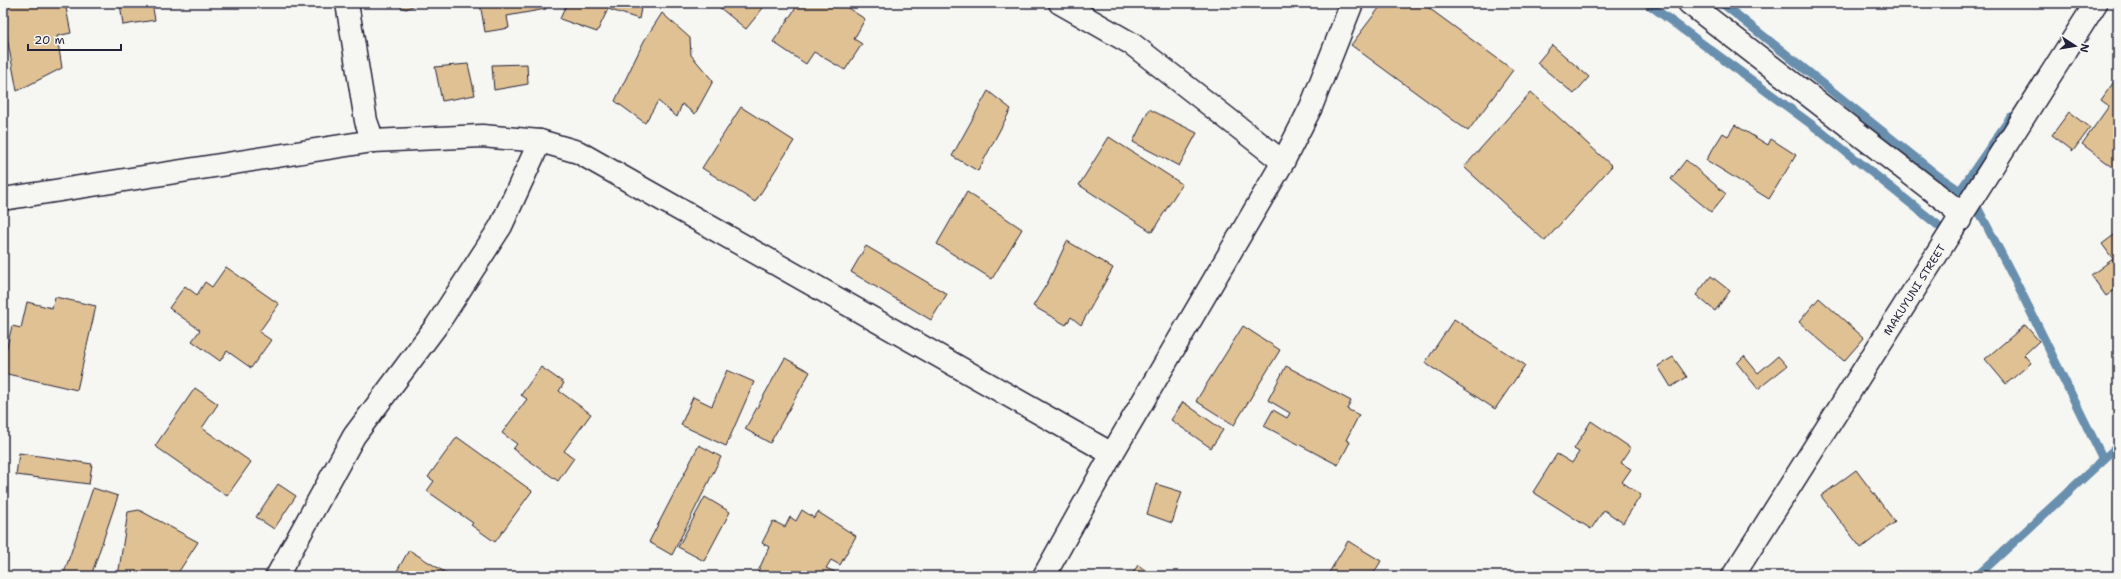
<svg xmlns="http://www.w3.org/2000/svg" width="2121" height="579" font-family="'Shantell Sans',sans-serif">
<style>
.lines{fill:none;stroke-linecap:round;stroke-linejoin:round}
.stream{stroke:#698fae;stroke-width:9}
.building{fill:#e0c193;stroke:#22223b}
.minor-casing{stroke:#22223b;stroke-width:25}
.minor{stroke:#f6f6f2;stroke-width:22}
.labels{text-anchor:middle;stroke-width:3;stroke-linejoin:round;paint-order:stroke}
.street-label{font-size:11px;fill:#22223b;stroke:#f6f6f2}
</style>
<rect width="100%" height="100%" fill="#f6f6f2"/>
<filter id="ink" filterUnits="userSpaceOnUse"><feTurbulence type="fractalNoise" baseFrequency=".025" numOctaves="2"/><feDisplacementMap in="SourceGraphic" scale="8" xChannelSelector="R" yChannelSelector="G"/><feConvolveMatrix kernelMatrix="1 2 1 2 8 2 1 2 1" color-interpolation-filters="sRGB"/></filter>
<g filter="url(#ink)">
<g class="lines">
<path class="stream" d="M1647,3L1815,127L1939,226
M1722,3L1938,176L1960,191L2011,117
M1977,207L2022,294L2103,459
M1977,576L2118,446"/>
</g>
<path class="building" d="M3,3H65L71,33L57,36L62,68L17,91L3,16Z
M120,3H152L155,20L123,25Z
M392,3H419L406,9Z
M480,3H545L546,9L507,16L509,28L485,32Z
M567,3H642L639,19L608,9L597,32L560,19Z
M722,3H757L763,8L746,29L719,7Z
M799,3H840L865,19L854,39L862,44L845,70L814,52L806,64L773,42Z
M1383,3H1422L1513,70L1468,131L1351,45Z
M662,13L690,38L691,55L713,81L695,114L682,104L677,117L658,101L645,123L615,101L644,41Z
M1552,45L1589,77L1574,94L1537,63Z
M468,64L475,95L442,101L435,67Z
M527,64L528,84L494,90L492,65Z
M2118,76V171L2082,144L2109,106L2101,100Z
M988,91L1011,109L978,171L952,156Z
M1531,92L1612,166L1545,241L1464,167Z
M741,107L794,141L755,202L702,168Z
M1149,109L1197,133L1179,166L1133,142Z
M2069,112L2090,128L2073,151L2052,135Z
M1735,125L1768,145L1771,139L1796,155L1769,199L1706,160L1723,133L1728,136Z
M1109,137L1182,184L1152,232L1079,185Z
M1686,160L1726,194L1711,212L1671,179Z
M967,192L1022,229L992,279L937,244Z
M2118,232V288L2106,296L2091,275L2113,259L2102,244Z
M1067,241L1113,268L1081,325L1071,317L1066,325L1033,306L1048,282Z
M866,246L947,294L931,320L851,272Z
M226,267L279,304L259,332L271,340L251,368L227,351L220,361L192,341L200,330L169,308L185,286L197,295L205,282L212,287Z
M1711,276L1730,291L1715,311L1696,295Z
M55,297L96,306L77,390L3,373V363L12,326L21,328L27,302L52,308Z
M1819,298L1864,338L1844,361L1799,322Z
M1454,319L1525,365L1495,409L1425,363Z
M2025,325L2039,341L2024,355L2031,363L2006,384L1985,359Z
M1243,326L1280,350L1234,425L1196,401Z
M1744,356L1758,373L1778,356L1787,366L1758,389L1737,363Z
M1673,357L1687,377L1671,387L1658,366Z
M785,358L810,372L770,443L745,429Z
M1286,366L1351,401L1347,409L1359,415L1346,440L1350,442L1338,465L1264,426L1273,410L1287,418L1290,413L1268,400Z
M541,367L564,383L559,391L591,414L564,451L574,458L558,481L513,449L517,444L502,433L527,399L521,395Z
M727,370L754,382L726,446L681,425L693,397L712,406Z
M195,388L218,404L202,428L251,462L227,496L155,446Z
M1183,402L1223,430L1211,448L1171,420Z
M1591,421L1631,448L1621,463L1631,469L1622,482L1641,495L1623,523L1604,510L1591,529L1533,492L1557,454L1572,463L1579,452L1574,449Z
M457,437L532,491L495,542L471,525L473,523L427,491L434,481L428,477Z
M699,445L721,457L672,555L649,542Z
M19,453L92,464L89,484L16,475Z
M1856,470L1895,522L1861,548L1821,496Z
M278,484L296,496L274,529L256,517Z
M1156,484L1182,492L1172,523L1147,514Z
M93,488L118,496L91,576H63Z
M705,497L730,512L704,561L678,547Z
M3,510H5L3,528Z
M139,510L198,542L176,576H118L128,512Z
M802,510L814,518L818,512L856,536L840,565L831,560L826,568L835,572L833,576H756L769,547L762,543L773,521L785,527L790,517L796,521Z
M1348,541L1381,561L1372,576H1327Z
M409,550L451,576H394Z
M1138,565L1154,576H1131Z"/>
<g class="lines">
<g class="minor-casing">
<g id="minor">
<path d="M347,3L366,121L373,141"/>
<path d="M1060,3L1132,44L1283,162"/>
<path d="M1689,3L1952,206L1960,220"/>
<path d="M3,199L373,141L482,136L540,141L578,152L1112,454"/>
<path d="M277,576L354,436L437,325L501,226L540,141"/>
<path d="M1044,576L1112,454L1283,162L1311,107L1352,3"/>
<path id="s1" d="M1733,576L2096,3"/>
</g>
</g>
<use href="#minor" class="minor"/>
</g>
</g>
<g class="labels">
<g class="street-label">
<text dy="4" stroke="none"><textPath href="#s1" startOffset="339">MAKUYUNI STREET</textPath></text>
</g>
</g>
<rect width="2121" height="579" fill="none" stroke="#f6f6f2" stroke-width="16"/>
<rect x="8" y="8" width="2105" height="563" fill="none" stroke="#22223b" stroke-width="1.5" filter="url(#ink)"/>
<g transform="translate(2075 46) rotate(102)" stroke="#f6f6f2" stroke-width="3" paint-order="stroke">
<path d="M0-3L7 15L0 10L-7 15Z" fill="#22223b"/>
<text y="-6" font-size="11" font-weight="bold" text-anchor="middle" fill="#22223b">N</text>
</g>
<path d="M28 44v6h93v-6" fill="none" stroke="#22223b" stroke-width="2"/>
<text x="34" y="44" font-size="12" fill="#22223b" stroke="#f6f6f2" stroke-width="3" paint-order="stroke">20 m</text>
</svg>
